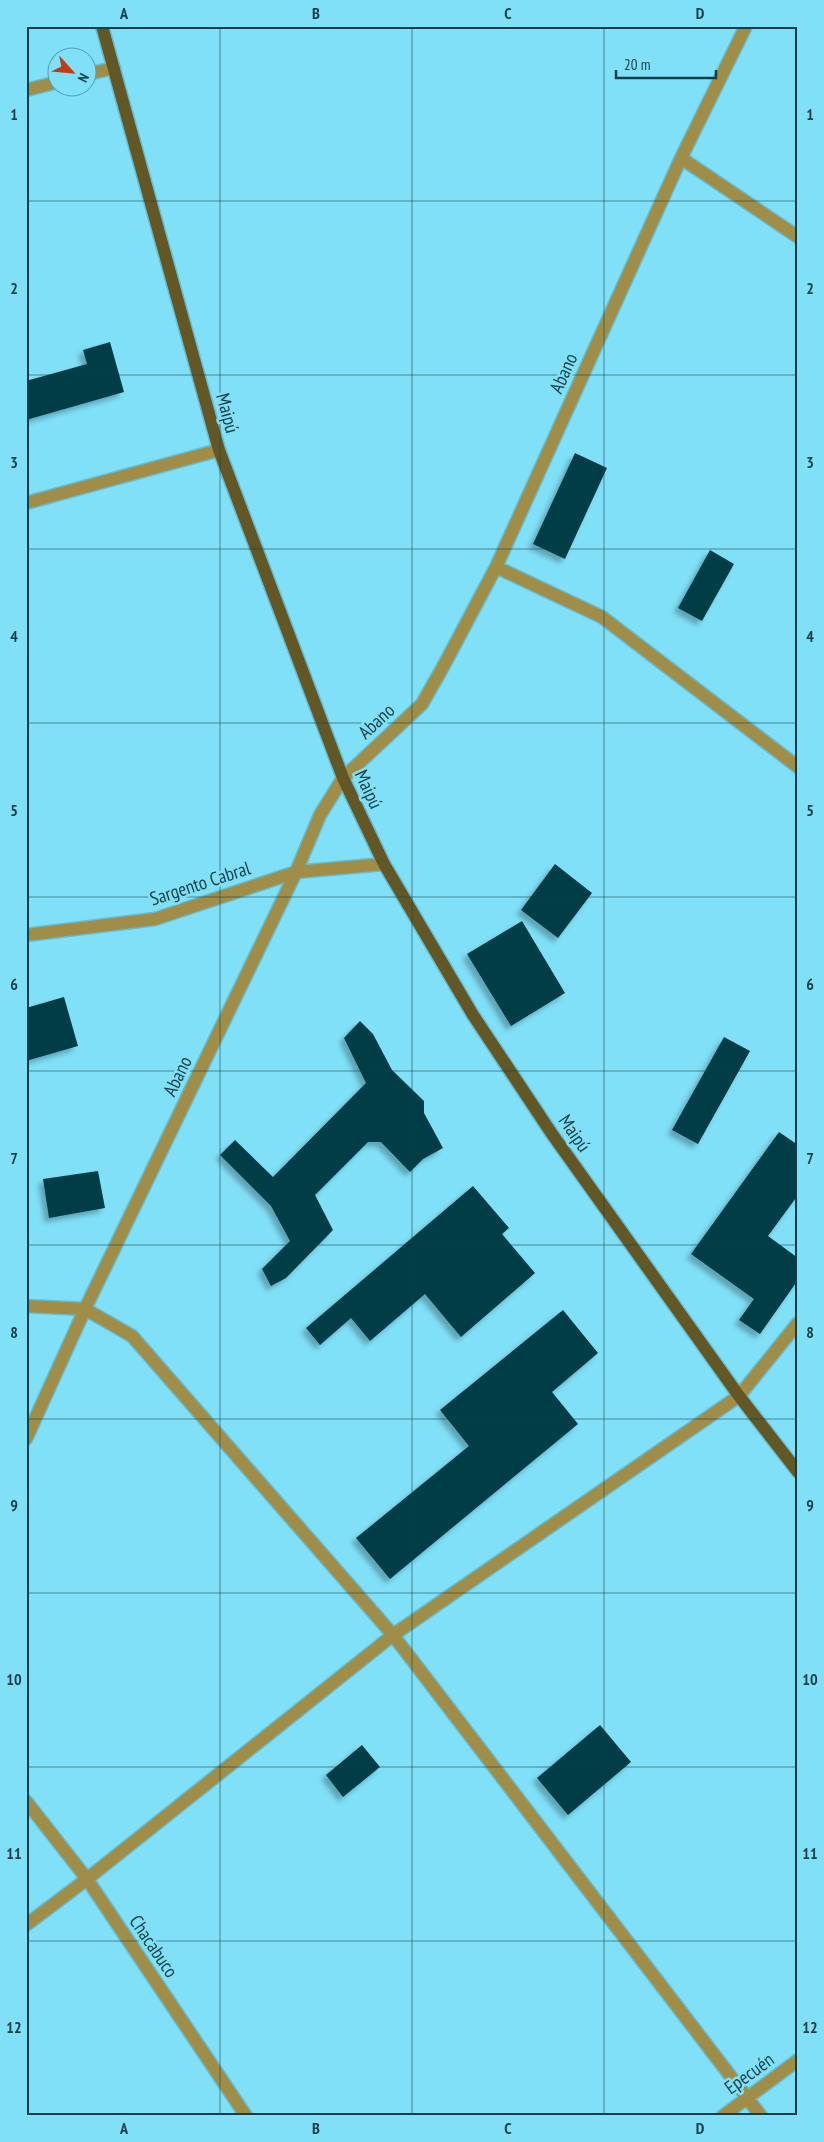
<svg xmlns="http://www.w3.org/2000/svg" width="824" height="2142" font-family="'PT Sans Narrow',sans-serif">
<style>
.building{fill:#003c47;filter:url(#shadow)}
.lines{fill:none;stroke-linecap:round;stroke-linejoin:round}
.minor-casing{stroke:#68bcd0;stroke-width:15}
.major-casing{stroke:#68bcd0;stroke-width:15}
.minor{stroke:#9f8d48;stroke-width:12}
.major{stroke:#635726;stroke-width:12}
.grid{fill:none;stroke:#143e47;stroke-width:1;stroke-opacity:0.55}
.labels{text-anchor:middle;stroke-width:5;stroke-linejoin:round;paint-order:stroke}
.street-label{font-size:19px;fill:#143e47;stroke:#80e0f7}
.neatline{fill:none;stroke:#143e47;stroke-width:2}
.grid-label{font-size:16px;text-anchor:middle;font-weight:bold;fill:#143e47}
</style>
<defs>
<filter id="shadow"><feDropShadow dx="-4.5" dy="4.5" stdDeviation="2.5" flood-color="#0004"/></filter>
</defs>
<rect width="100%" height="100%" fill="#80e0f7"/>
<path class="building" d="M110,342L124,392L26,420V381L87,364L83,350Z
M575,453L607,468L565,559L533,544Z
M710,550L734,564L702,621L678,608Z
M555,864L592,893L558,938L521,910Z
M522,921L565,993L511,1026L467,954Z
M64,997L78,1046L26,1061V1008Z
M360,1021L373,1034L392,1070L424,1101V1113L443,1148L423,1159L410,1172L381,1142H368L315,1195L333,1230L286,1278L271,1286L262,1269L290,1241L271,1206L220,1155L235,1140L273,1177L366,1083L344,1038Z
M724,1037L750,1051L698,1144L672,1130Z
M779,1132L798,1145V1195L768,1236L798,1258V1280L760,1334L739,1320L754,1299L691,1254Z
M98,1171L105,1208L49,1218L43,1179Z
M473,1186L509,1228L502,1234L535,1273L461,1337L425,1294L370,1341L351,1318L320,1345L306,1328Z
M563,1310L598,1353L552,1392L578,1424L390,1579L356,1538L469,1446L440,1410Z
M600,1725L631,1762L568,1815L537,1778Z
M362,1745L380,1767L343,1797L326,1775Z"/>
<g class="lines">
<g class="minor-casing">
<path id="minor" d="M88,74L114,68
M26,90L58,82
M681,158L798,237
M26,503L219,450
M496,567L602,617L798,767
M26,935L155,919L296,872L384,864
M26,1306L85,1309L132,1336L393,1635L761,2116
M26,1439L85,1309L296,872L320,815L343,778L422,704L444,665L496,567L681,158L746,26
M26,1801L87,1879L246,2116
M26,1925L87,1879L393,1635L739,1396L798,1323
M723,2116L798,2060"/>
</g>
<g class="major-casing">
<path id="major" d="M102,26L219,450L343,778L384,864L473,1015L552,1134L739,1396L798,1472"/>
</g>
<use href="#minor" class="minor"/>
<use href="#major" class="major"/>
</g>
<path class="grid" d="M220,26V2116M412,26V2116M604,26V2116M26,201H798M26,375H798M26,549H798M26,723H798M26,897H798M26,1071H798M26,1245H798M26,1419H798M26,1593H798M26,1767H798M26,1941H798"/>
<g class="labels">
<g class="street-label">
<text transform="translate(563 373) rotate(-66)" y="7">Abano</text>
<text transform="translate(228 413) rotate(75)" y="7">Maipú</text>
<text transform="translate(376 721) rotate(-43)" y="7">Abano</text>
<text transform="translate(369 789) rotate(65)" y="7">Maipú</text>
<text transform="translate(200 883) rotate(-18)" y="7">Sargento Cabral</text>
<text transform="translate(177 1076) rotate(-64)" y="7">Abano</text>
<text transform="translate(575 1133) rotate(55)" y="7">Maipú</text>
<text transform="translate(154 1946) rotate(56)" y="7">Chacabuco</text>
<text transform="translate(749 2073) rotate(-36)" y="7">Epecuén</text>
</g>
</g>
<rect width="824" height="2142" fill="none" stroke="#80e0f7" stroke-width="55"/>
<g transform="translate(72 72) rotate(117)"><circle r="24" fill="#80e0f7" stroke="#559fb1"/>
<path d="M0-4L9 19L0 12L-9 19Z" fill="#c23914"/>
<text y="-8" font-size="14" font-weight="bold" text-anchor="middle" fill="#143e47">N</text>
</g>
<path d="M616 70v8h100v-8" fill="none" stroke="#143e47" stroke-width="2.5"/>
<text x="624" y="70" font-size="15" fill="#143e47" stroke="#80e0f7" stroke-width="4" paint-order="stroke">20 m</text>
<rect x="28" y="28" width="768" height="2086" class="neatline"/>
<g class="grid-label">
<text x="124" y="19">A</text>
<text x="316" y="19">B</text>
<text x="508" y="19">C</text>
<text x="700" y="19">D</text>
<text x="14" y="120">1</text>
<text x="810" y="120">1</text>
<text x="14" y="294">2</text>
<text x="810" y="294">2</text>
<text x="14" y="468">3</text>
<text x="810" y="468">3</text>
<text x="14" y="642">4</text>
<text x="810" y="642">4</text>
<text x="14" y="816">5</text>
<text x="810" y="816">5</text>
<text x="14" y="990">6</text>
<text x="810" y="990">6</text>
<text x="14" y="1164">7</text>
<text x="810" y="1164">7</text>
<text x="14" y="1338">8</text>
<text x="810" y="1338">8</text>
<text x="14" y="1511">9</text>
<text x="810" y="1511">9</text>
<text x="14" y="1685">10</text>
<text x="810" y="1685">10</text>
<text x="14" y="1859">11</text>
<text x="810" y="1859">11</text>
<text x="14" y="2033">12</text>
<text x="810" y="2033">12</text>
<text x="124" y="2134">A</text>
<text x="316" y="2134">B</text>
<text x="508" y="2134">C</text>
<text x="700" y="2134">D</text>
</g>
</svg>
